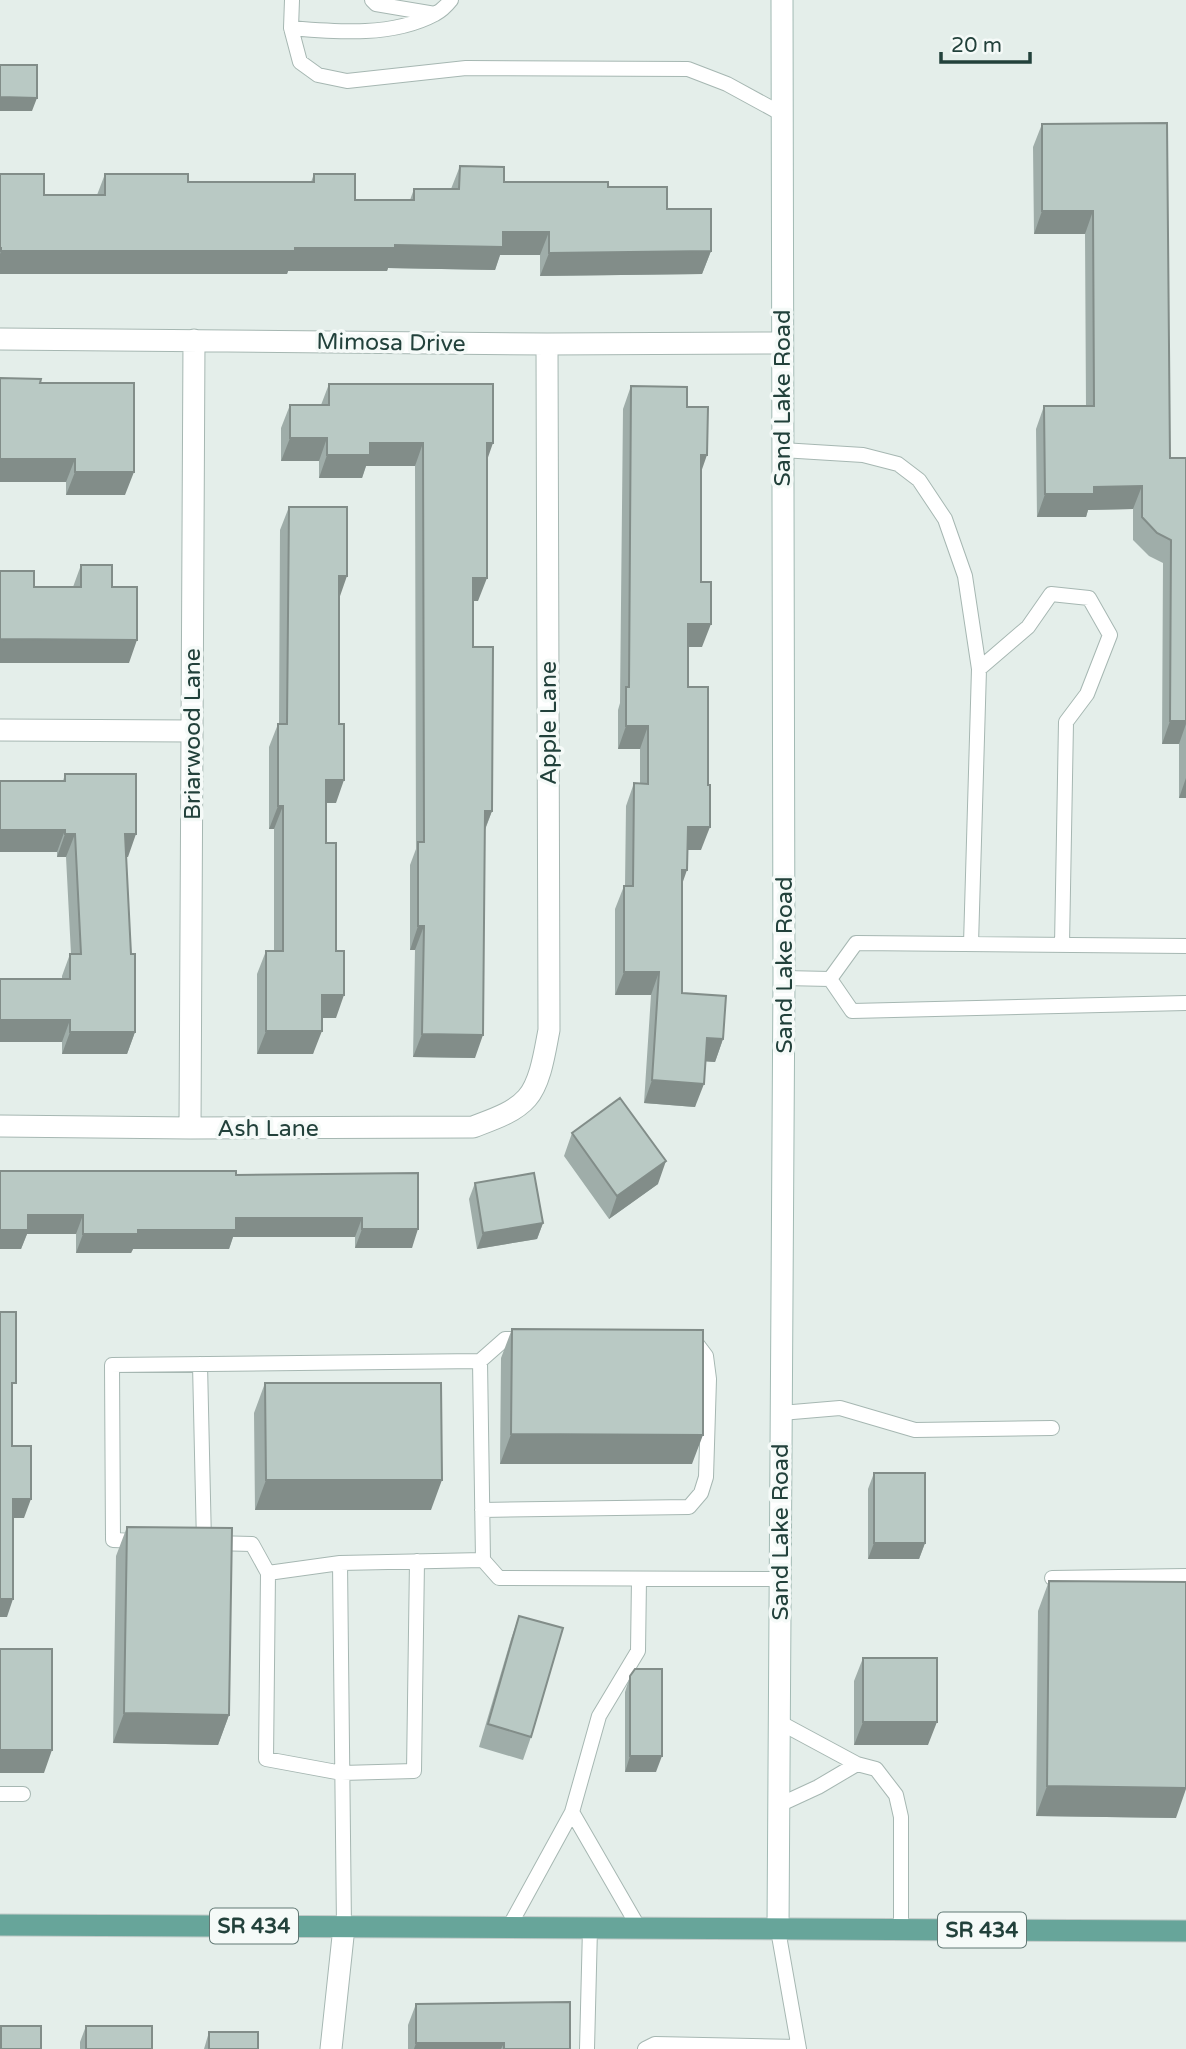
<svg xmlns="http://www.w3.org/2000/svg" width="1186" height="2049" font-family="'Varela Round',sans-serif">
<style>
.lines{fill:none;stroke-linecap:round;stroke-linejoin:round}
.lane-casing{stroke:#a6b7b2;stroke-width:16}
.street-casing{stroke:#a6b7b2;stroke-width:23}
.secondary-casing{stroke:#a2bab4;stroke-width:23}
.primary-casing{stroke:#c1cac8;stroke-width:23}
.lane{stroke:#fff;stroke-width:14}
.street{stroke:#fff;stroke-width:21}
.secondary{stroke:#fff;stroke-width:21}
.primary{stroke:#67a59a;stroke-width:21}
.wall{fill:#9fada9}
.shaded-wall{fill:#828d89}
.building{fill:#b9c9c4;stroke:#828d89;stroke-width:2}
.labels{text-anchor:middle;stroke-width:7;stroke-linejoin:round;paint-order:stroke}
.shield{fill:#f5faf8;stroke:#617874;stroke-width:2}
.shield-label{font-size:21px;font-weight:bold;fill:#22413b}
.street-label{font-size:23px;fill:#22413b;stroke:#f5faf8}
</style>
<rect width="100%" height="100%" fill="#e4eeea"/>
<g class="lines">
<g class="lane-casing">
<path id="lane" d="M292,0L291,28L300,62L318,75L347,81L466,68L688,69L727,84L782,114
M372,0L376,4L435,14
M291,28C338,32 392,37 435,14C441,11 447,5 451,0
M782,450L863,455L898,464L919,480L945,519L965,576L979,669L971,944
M979,669L1028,627L1051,594L1089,598L1110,635L1087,694L1066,722L1062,945
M784,978L830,979
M830,979L856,943L1186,946
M830,979L852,1011L1186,1003
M480,1361L505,1339H526
M200,1364L204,1543
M781,1413L840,1408L915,1430L1052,1428
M482,1510L689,1507L701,1493L706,1477L709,1379L706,1356L697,1344L690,1342
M140,1541L113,1540L112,1365L480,1361L483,1560
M213,1543L252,1544L268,1573
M340,1563L268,1573L266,1759L342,1773L414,1771L417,1561
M1052,1578L1186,1576
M779,1722L857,1764L818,1787L779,1805
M857,1764L876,1769L896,1795L901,1817V1930
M0,1794H23
M572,1812L639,1928
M344,1927L340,1563L483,1560L499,1578L780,1579
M509,1927L572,1812L599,1716L638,1651L639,1579
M778,1930L799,2049
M587,2049L590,1928
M645,2049L655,2044L798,2047"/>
</g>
<g class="street-casing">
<path id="street" d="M0,339L547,344L782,343
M0,730L192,731
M0,1126L190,1128L473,1127C491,1120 514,1113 527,1098C541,1082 545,1050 549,1030L547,344
M190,1128L194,340
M331,2049L344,1927"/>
</g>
<g class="secondary-casing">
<path id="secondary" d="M778,1930L784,978L782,0"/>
</g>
<g class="primary-casing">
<path id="primary" d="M0,1925L1186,1931"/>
</g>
<use href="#lane" class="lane"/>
<use href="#street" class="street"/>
<use href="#secondary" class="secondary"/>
<use href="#primary" class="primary"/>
</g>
<path class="wall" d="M1167,123L1170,458H1186V798H1179V744H1162L1163,563L1149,556L1133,540V509L1088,510L1086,517H1037L1036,429L1044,406H1086L1085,234H1034L1033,147L1042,124Z
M460,166L504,182L608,187L667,209L711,251L702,274L540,276V255H500L495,270L388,268L387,271H288L287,274H0V174L44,195H97L105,174L188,182H311L314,174L355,200H410L414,189H451Z
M40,383L125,495H66V482H0Z
M329,384L487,462L478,601H473V647L492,811L485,830L475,1058L413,1057L415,950H410V865L416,849L415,466H366L362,478H319V461H281V428L290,405H321Z
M631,386L687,407L701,471L702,647H688V687L701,850H687L682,885V993L723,1039L715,1062L705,1061L695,1107L644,1103L651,995H615V909L624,886H625L626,806L634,783H640V749H618V710L620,703L623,409Z
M289,507L339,599L336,803H326V843L336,1018H322L313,1054H257V974L266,951H274V829H269V747L278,724H279L280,530Z
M81,565L112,587L129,663L34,587H73Z
M65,774L128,857H126L135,1032L127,1054H62V1042H0L62,979V976L70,954H71L66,857H57V852H0L63,781Z
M572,1133L658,1184L609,1219L564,1156Z
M0,1171L236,1175L418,1173L412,1248H355V1237H233L229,1249H133L131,1253H76V1234H27L21,1249H0Z
M475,1183L543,1223L537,1239L477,1249L469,1199Z
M512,1329L692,1464H500L501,1358Z
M265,1383L431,1510H255L254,1413Z
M874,1473L925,1543L919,1559H868V1489Z
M127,1527L229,1715L218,1745L113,1743L116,1556Z
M1049,1581L1176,1818L1036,1816L1038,1611Z
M519,1616L531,1737L523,1760L479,1747L511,1639Z
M863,1658L928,1745H854V1681Z
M630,1676L656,1772H625V1692Z
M416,2004L570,2049H408V2025Z
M86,2026L152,2049H80V2042Z
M209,2032L258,2049H204Z"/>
<path class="shaded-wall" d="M0,97L37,98L32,111H0Z
M1042,211H1093L1085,234H1034Z
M503,232H549L540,255H500L495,270L388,268L387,271H288L287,274H0V254L1,251L295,248L395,245Z
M711,251L702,274L540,276L549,253Z
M290,438H327L319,461H281Z
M370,443H423L415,466H366L362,478H319L327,455Z
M487,443H493L485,466Z
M701,455H707L699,478Z
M0,459H75L66,482H0Z
M75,472H134L125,495H66Z
M1142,486L1133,509L1088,510L1086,517H1037L1045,494L1094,487Z
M339,576H347L339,599Z
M473,578H487L478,601H464Z
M688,624H711L702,647H679Z
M0,639L137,640L129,663H0Z
M1170,721H1186V724L1179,744H1162Z
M626,726H648L640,749H618Z
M1186,778V798H1179Z
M326,780H344L336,803H318Z
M278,806H283L274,829H269Z
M485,811H492L483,834Z
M688,827H710L701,850H679Z
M0,830H65L57,852H0Z
M65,834H75L66,857H57Z
M125,834H136L128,857H117Z
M682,870H687L679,893Z
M418,926H424L415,950H410Z
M624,972H659L651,995H615Z
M322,995H344L336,1018H313Z
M0,1020H70L62,1042H0Z
M266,1031H322L313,1054H257Z
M70,1032H135L127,1054H62Z
M422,1034L483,1035L475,1058L413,1057Z
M707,1038L723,1039L715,1062L699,1061Z
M652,1080L704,1084L695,1107L644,1103Z
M666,1161L658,1184L609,1219L617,1196Z
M28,1215H83L76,1234H27L21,1249H0V1230Z
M236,1218H362L355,1237H233L229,1249H133L131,1253H76L83,1234Z
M543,1223L537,1239L477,1249L483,1233Z
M362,1229H418L412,1248H355Z
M511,1434L703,1435L692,1464H500Z
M266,1480H442L431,1510H255Z
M13,1499H31L24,1518H7Z
M874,1543H925L919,1559H868Z
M0,1599H13L7,1617H0Z
M124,1713L229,1715L218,1745L113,1743Z
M863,1722H937L928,1745H854Z
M0,1750H52L44,1773H0Z
M630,1756H662L656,1772H625Z
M1047,1786L1186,1788V1789L1176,1818L1036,1816Z
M416,2043H504L501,2049H414Z"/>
<path class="building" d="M0,65H37V98L0,97Z
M1167,123L1170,458H1186V721H1170L1171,540L1157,533L1142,517V486L1094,487V494H1045L1044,406H1094L1093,211H1042V124Z
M460,166L504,167V182H608V187H667V209H711V251L549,253V232H503V247L395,245V248H295V251H1V248H0V174H44V195H105V174H188V182H314V174H355V200H414V189H459Z
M0,378L41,379L40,383H134V472H75V459H0Z
M329,384H493V443H487V578H473V647H493L492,811H485L483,1035L422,1034L424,926H418V842H424L423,443H370V455H327V438H290V405H329Z
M631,386L687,387V407H708L707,455H701V582H711V624H688V687H708V785H710V827H688L687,870H682V993L726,996L723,1039L707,1038L704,1084L652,1080L659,972H624V886H633L634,783L648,784V726H626V687H629Z
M289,507H347V576H339V724H344V780H326V843H336V951H344V995H322V1031H266V951H283V806H278V724H287Z
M81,565H112V587H137V640L0,639V571H34V587H81Z
M65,774H136V834H125L131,954H135V1032H70V1020H0V979H70V954H81L75,834H65V830H0V781H65Z
M620,1098L666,1161L617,1196L572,1133Z
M0,1171H236V1175L418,1173V1229H362V1218H236V1230H138V1234H83V1215H28V1230H0Z
M534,1173L543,1223L483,1233L475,1183Z
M0,1312H16V1383H12V1446H31V1499H13V1599H0Z
M512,1329L703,1330V1435L511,1434Z
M265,1383H441L442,1480H266Z
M874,1473H925V1543H874Z
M127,1527L232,1528L229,1715L124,1713Z
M1049,1581L1186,1582V1788L1047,1786Z
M519,1616L563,1628L531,1737L488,1724Z
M0,1649H52V1750H0Z
M863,1658H937V1722H863Z
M635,1669H662V1756H630V1676Z
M570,2002V2049H504V2043H416V2004Z
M1,2026H41V2049H1Z
M86,2026H152V2049H86Z
M209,2032H258V2049H209Z"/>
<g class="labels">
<g class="shield">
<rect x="210" y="1908.5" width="88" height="35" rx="5"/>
<rect x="938" y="1912.5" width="88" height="35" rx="5"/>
</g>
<g class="shield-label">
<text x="254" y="1933">SR 434</text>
<text x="982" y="1937">SR 434</text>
</g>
<g class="street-label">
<text transform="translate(391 342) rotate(1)" y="8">Mimosa Drive</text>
<text transform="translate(782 398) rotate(-90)" y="8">Sand Lake Road</text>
<text transform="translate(548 723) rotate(-90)" y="8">Apple Lane</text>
<text transform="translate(192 734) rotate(-90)" y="8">Briarwood Lane</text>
<text transform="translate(784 965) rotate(-90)" y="8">Sand Lake Road</text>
<text x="268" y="1136">Ash Lane</text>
<text transform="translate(780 1532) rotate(-90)" y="8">Sand Lake Road</text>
</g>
</g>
<path d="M941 52v10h89v-10" fill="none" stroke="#22413b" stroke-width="3.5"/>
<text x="951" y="52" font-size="21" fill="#22413b" stroke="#f5faf8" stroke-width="5" paint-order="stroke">20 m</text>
</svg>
